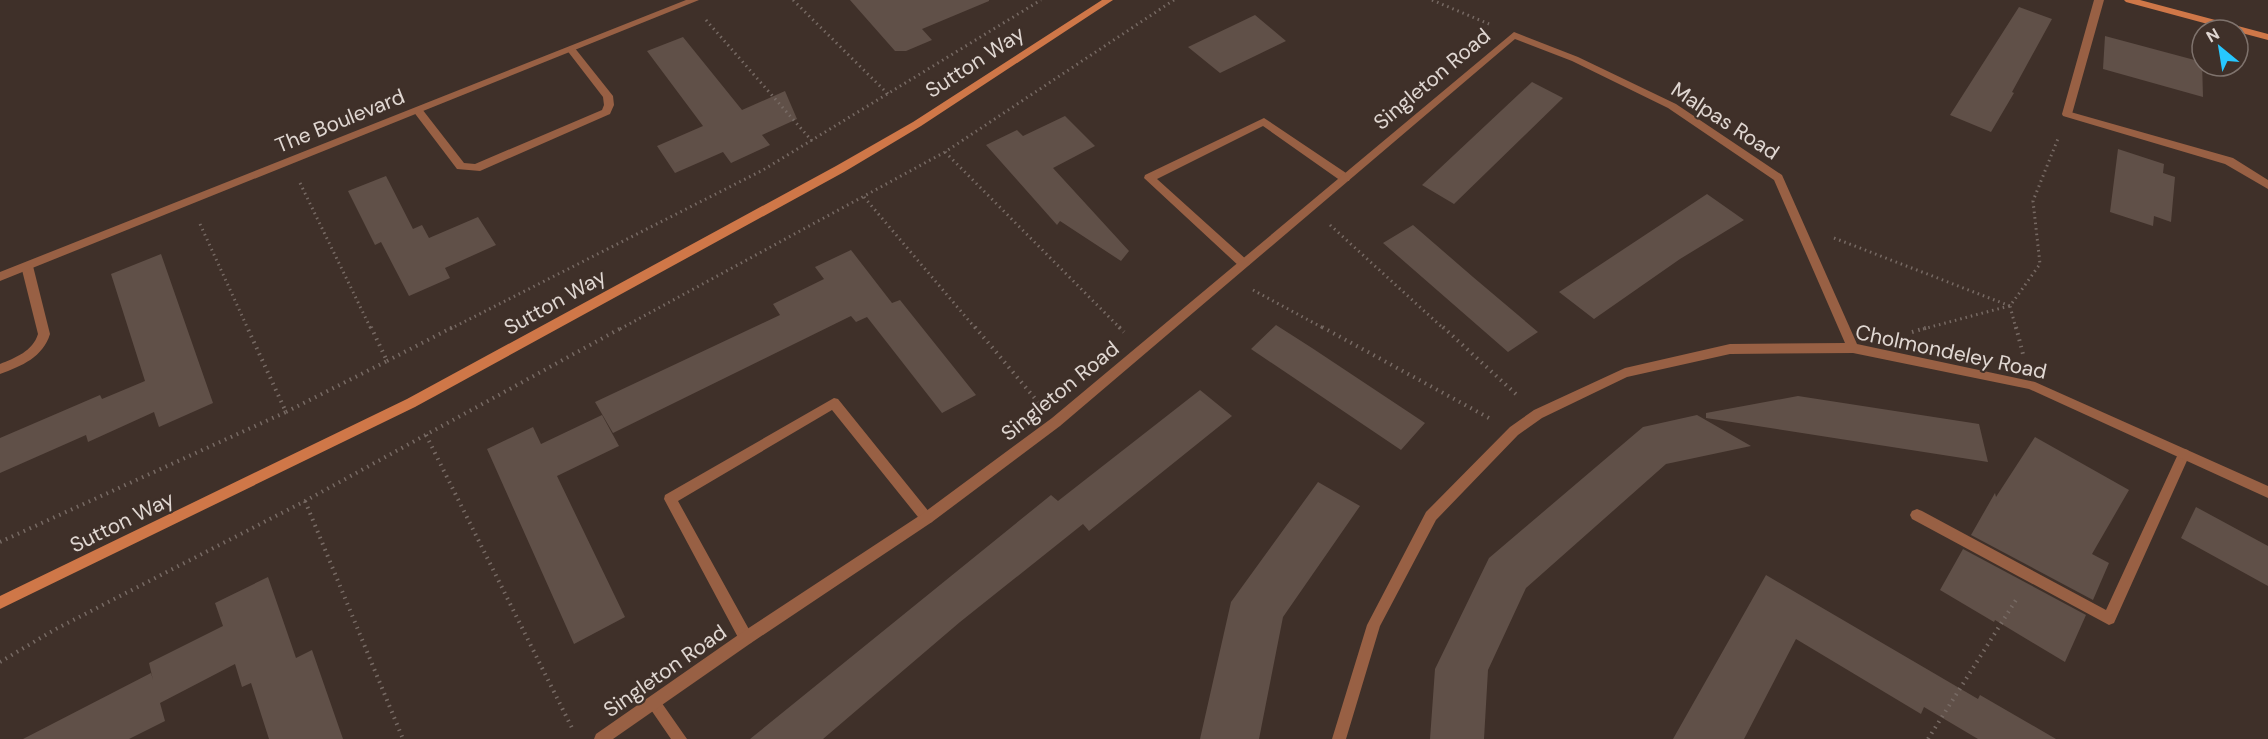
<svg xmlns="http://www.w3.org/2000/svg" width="2268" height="739" font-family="'DM Sans',sans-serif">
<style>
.building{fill:#605048}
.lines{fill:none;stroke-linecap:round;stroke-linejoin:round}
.path-far1{stroke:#776a64;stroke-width:3;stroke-dasharray:1.5 4;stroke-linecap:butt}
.path{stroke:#776a64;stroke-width:4;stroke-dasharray:1.5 5;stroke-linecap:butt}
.lane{fill:#986044;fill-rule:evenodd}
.street{fill:#986044;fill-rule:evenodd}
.secondary{fill:#cf7748;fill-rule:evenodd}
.labels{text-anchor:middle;stroke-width:4.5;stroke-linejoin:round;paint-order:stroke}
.street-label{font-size:21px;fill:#e0d7d2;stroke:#3f3029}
</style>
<rect width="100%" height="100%" fill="#3f3029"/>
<path class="building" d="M850,0H989V1L922,29L932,40L906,51H895Z
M2019,7L2052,19L2012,92L2014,93L1991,132L1950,115Z
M1255,15L1286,41L1220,73L1188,47Z
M2105,36L2202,62L2203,97L2103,69Z
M683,37L742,110L785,91L797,119L762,135L770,145L731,163L723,152L675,173L657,146L703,126L647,51Z
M1532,82L1563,98L1454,204L1422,185Z
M1065,116L1095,146L1053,168L1129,251L1121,261L1060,221L1057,225L986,145L1017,130L1023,136Z
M2118,149L2164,164L2163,173L2175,177L2171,222L2154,216L2153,226L2110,212Z
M386,176L413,229L422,225L429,238L478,217L496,245L445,268L450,278L409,296L381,242L375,245L348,191Z
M1707,194L1744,220L1680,259L1594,319L1559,292Z
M1413,225L1473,277L1538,332L1508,352L1383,243Z
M851,250L892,303L900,300L976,395L942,413L867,317L856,322L851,316L613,433L595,402L780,315L773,304L824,279L815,267Z
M161,254L213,403L159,427L154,412L88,442L86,435L0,473V438L100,395L102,399L145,381L111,274Z
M1276,325L1312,348L1425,423L1401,450L1251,349Z
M1200,390L1232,416L1089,531L1083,524L960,622L823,739H750L1051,495L1058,501Z
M1798,396L1979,424L1988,462L1706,418V413Z
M602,415L619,446L557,476L625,617L574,644L487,449L533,427L541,444Z
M1697,415L1751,446L1666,464L1526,588L1488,670L1484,739H1430L1435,669L1489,558L1643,427Z
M2035,437L2129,490L2092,554L2109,563L2093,600L1971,535L1995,493L1996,497Z
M1318,482L1360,506L1283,617L1259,739H1200L1231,602Z
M2196,507L2268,546V586L2181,538Z
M1963,549L2086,615L2065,662L1995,620L1994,622L1940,590Z
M1766,575L1978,699L1980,695L2056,739H1978L1924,707L1921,714L1796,639L1744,739H1673Z
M268,577L296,658L312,650L343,739H269L251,683L242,687L235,664L160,703L165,721L129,739H23L151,673L153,680L149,663L223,626L215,603Z"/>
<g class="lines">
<path class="path-far1" d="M793,0L889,95
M1432,0L1489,24
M706,20L812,141
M945,152L1121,329
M300,183L371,329
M864,197L976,329
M200,224L248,329
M1330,225L1444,329
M1834,238L2010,306
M1253,290L1325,329
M450,329L763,170L1041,0
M620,329L945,152L1174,0
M1923,329L2009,306
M2016,329L2010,306L2040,264L2033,201L2059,136"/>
<path class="path" d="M975,327L1038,402
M1119,327L1124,332
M1322,327L1489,418
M1443,327L1517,395
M2016,327L2024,358
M1912,332L1929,327
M387,361L453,327
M286,412L387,361L371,327
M426,435L573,730
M305,501L403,739
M0,542L286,412L247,327
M0,662L54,630L305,501L623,327
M1928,739L2016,600"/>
<path class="lane" d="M571,46L574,47L613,96L614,105L610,114L480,171L457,169L413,111L414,109H422L464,163L475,164L602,110L604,105L603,97L566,49Z
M2067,111L2233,158L2268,180V189L2225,164L2063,116L2062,114Z
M1264,118L1349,175L1350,178L1349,181H1341L1263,126L1157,179L1248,261L1250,264L1244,268L1240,267L1144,178L1145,175Z
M27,262L33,266L50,334C43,357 22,366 0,374V364C15,358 33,351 38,334L21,266Z
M834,398L838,399L934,518L932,522L927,524L922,522L832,410L678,501L751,633L753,638L751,643L746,644L741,643L664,499L665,495Z
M2184,449L2188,450L2190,454L2114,623L2109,625L1912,519L1910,515L1912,511L1917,509L1922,511L2106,610L2178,454L2180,450Z
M654,697L659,699L687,739H671L647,704L649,699Z"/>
<path class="street" d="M686,0H699L0,281V272Z
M2094,0H2104L2072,114L2067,117L2062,114Z
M1514,32L1578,57L1676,104L1782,175L1857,344L2035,382L2268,486V498L2029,389L1853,353L1730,354L1627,377L1542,418L1518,435L1436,520L1380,626L1346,739H1332L1367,625L1426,512L1510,427L1534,410L1625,368L1730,344L1845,343L1774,180L1668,108L1572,61L1515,39L1060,426L932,522L751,643L613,739H594L596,734L741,633L922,514L1052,418Z"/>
<path class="secondary" d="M1102,0H1113L921,126L844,172L415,407L0,609V596L407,399L836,166L913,122Z
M2124,0H2140L2268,34V40L2238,32V30H2230L2126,2Z"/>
</g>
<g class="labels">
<g class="street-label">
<text transform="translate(975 62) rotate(-33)" y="7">Sutton Way</text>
<text transform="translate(1432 79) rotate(-40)" y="7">Singleton Road</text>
<text transform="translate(340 121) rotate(-22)" y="7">The Boulevard</text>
<text transform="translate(1725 121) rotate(33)" y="7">Malpas Road</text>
<text transform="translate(555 302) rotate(-29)" y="7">Sutton Way</text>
<text transform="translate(1951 352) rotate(12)" y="7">Cholmondeley Road</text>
<text transform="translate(1060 391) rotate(-39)" y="7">Singleton Road</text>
<text transform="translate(122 522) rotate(-26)" y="7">Sutton Way</text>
<text transform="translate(665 671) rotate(-35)" y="7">Singleton Road</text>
</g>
</g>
<g transform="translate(2220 48) rotate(330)"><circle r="28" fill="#3f3029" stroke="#7f736d" stroke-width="1.5"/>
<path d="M0-4.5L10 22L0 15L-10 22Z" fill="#27c8ff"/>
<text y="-9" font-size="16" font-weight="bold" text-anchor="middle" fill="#e0d7d2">N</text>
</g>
</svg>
